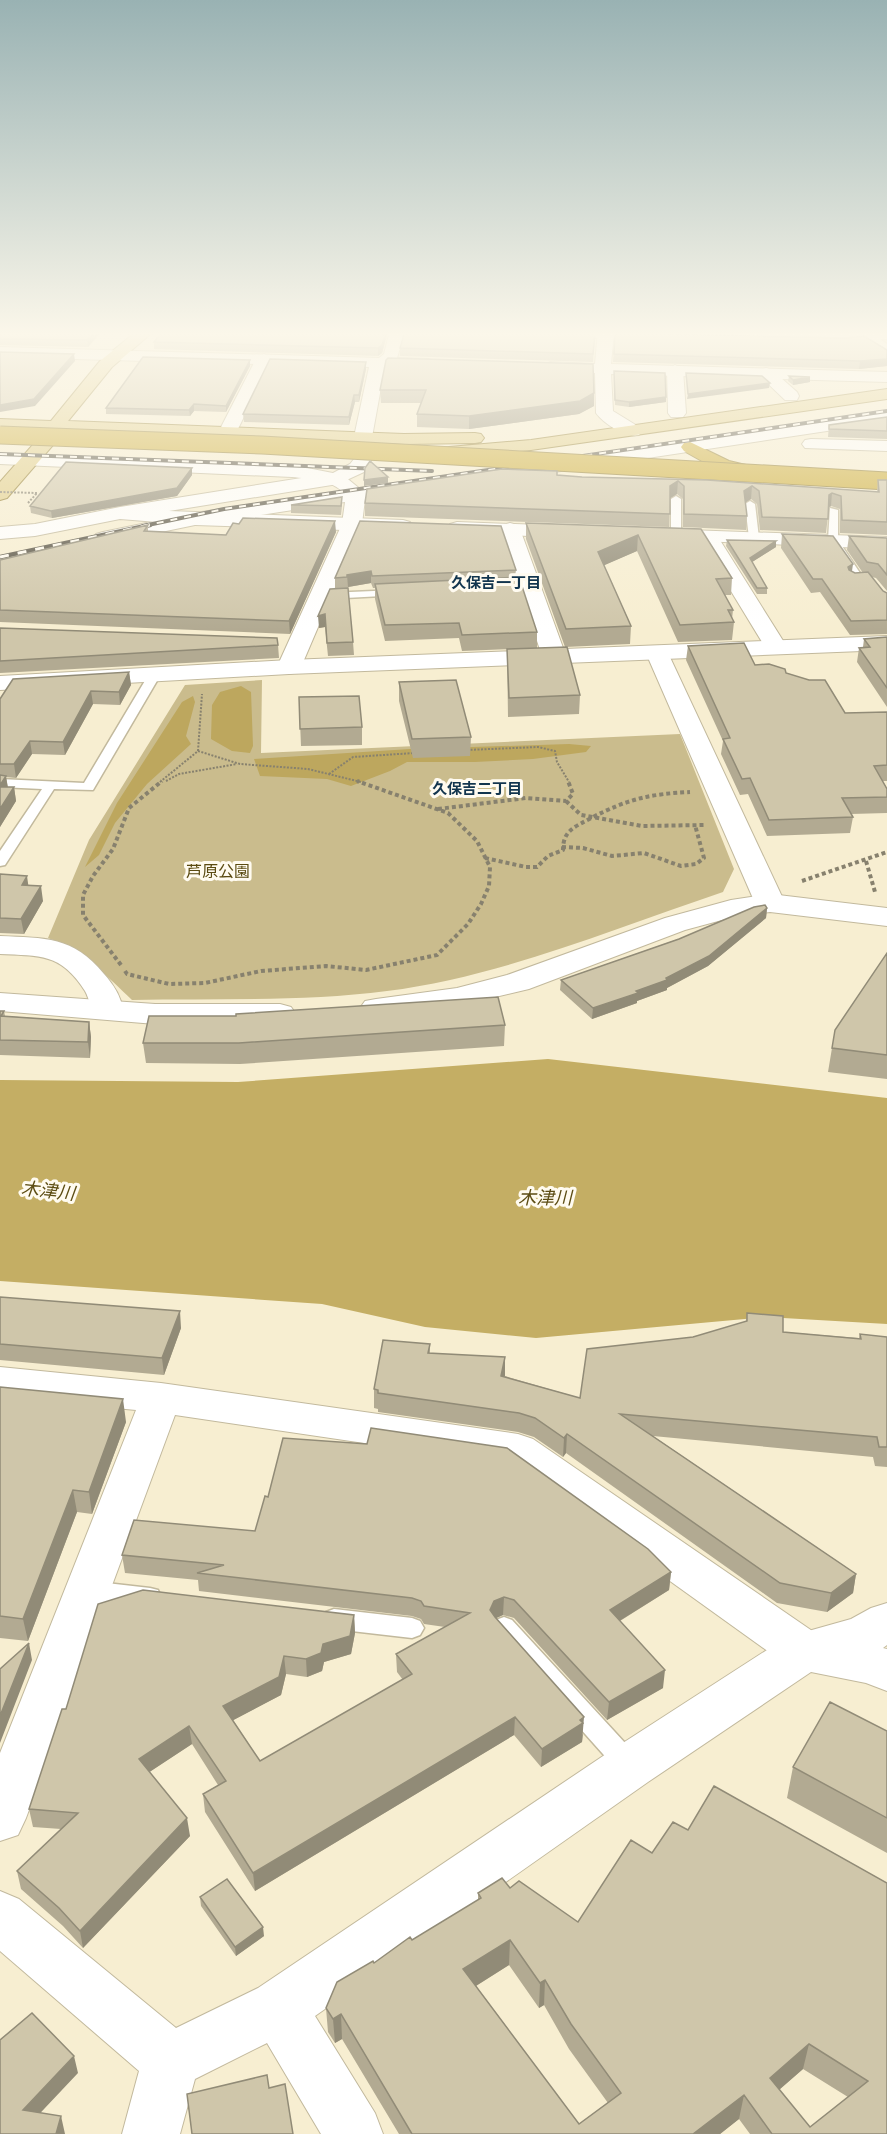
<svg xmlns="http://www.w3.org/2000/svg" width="887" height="2134" font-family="Poppins,'Noto Sans JP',sans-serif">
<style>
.green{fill:#cabc8d}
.forest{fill:#bda75e}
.water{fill:#c4ae64}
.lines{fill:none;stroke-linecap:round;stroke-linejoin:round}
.lane-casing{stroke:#c2b99d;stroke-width:3}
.street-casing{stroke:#c2b99d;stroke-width:2}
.secondary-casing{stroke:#c2b99d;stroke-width:2}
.primary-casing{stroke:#917b2b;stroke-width:2}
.highway-casing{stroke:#917b2b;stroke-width:2}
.path-far1{stroke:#87816e;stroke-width:2;stroke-dasharray:2 1.5;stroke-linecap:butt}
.path{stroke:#87816e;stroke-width:4;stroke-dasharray:4 3;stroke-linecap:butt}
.lane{fill:#fff;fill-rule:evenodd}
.street{fill:#fff;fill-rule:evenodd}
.secondary{fill:#fff;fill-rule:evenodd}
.primary{fill:#e0cd87;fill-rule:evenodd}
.highway{fill:#ccac37;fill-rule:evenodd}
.rail-far1-casing{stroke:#565143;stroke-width:4}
.rail-casing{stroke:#565143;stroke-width:4.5}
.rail-far1{stroke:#fffbf0;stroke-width:2;stroke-dasharray:7;stroke-linecap:butt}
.rail{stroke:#fffbf0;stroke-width:3;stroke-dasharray:9;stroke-linecap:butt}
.highway-bridge-casing{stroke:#917b2b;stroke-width:19;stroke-linecap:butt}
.path-bridge{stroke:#87816e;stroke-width:2;stroke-dasharray:2 1.5;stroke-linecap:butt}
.highway-bridge{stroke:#ccac37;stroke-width:17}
.wall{fill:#b2aa92;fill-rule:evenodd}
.shaded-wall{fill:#918b77}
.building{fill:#cfc6aa;stroke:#918b77;stroke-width:1.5;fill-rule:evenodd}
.labels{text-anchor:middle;stroke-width:6;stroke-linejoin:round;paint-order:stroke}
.far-neighbourhood-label{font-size:15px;font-weight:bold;fill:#12354e;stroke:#fffbf0}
.park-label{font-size:16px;fill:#5b4b12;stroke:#fffbf0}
.water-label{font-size:18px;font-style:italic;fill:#5d4d14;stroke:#fffbf0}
</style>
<rect width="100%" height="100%" fill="#f7eed1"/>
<path class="green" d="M262,680L261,753L680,734L734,869L723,892C613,929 503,976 387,991C303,1002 216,998 132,1000C106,975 82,951 48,938L89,840L185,685Z"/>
<path class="forest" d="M241,686L251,692L253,746L250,753L232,751L211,739L212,705L220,692Z
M193,696L195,702L186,736L191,744L147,784L115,823L99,855L85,867L117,803L182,702Z
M569,744L591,746L586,752L533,759L475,762H407L390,771L351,786L327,779L260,776L254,759L410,749Z"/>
<path class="water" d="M548,1059L887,1098V1324L766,1317L536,1338L425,1327L322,1304L0,1281V1080L238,1082Z"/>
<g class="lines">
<g class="lane-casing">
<path id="lane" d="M676,496L681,499V536L676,539L671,536V499Z
M750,501L755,504L759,538L754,541L749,538L745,504Z
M830,508L838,510V540L866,582L865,584H857L828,540Z
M397,590L401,591V595L327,599L322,596L327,593Z
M155,670L161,674L93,790L54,789L5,865L0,866V851L42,789L0,787V779L84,783L149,674Z
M89,1581L150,1588L158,1590L161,1597L158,1604L150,1606L89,1599L81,1597L78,1590L81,1583Z
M334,1609L412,1618L420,1621L424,1628L420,1635L412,1638L334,1629L326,1626L322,1619L326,1612Z
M504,1617L512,1620L637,1756L640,1764L637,1772L628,1775L619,1772L496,1634L492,1627L496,1620Z"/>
</g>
<g class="street-casing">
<path id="street" d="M493,331L845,333L887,331V339L845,343L501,336Z
M264,354L272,359L236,433L233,437H221L218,433L256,359Z
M675,365L683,370L686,413L683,417H671L668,413L667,370Z
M766,368L772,370L797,392L799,396L797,400H785L760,376L758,373L760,370Z
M887,412V422L482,483L475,481L473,477L475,473L482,471Z
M811,439L887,441V451L805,448L802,444L805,440Z
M0,454L292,465L343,475L360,489L410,481L417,483L419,487L417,491L410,493L365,499L362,524L301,667L297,672L289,674L281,672L277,667L342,524L345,502L195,525L103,544L96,542L93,538L96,534L103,532L195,513L342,491C328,479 310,479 292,477L0,464Z
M510,523L517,525L520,529L566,656L562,661L554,663L546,661L542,656L500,529L503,525Z
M708,531L715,533L718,537L787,647L784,652L776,654L768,652L765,647L698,537L701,533Z
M657,646L665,648L668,653L785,903L780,909L770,912L760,909L755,903L646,653L649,648Z
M0,936C45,938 73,936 104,974C113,984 121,996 123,1010L118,1017L107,1019L96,1017C90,1009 90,1000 85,991C61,953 40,956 0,954Z
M0,1367L161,1383L518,1434L533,1439L821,1637L828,1651L821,1665L804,1671L787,1665L507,1464L175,1415L26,1818L18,1835L0,1841V1753L136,1410L0,1397Z"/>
</g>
<g class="secondary-casing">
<path id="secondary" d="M390,331H405L397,358L429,359L437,364L429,369L387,368L384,371L372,437V459L364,472L338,484L169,511L403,520L410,522L413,526L410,530L403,532L195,525L120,519L35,536L0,539V527L35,524L120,507L333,473L350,464L354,459V437L369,367L0,357V347L379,358L384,354Z
M598,331H614L611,364L887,372V382L611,374L613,411L639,427L642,431L639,435C626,438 604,424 596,413L595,373L550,372L542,367L550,362L595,364Z
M850,331H868L887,344V356L881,354Z
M457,522L570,526L577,528L580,532L577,536L570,538L450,532L447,528L450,524Z
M661,529L887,537V549L654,539L651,535L654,531Z
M887,636V650L289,674L0,690V676L289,660Z
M770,894L887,908V926L770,912L733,917L685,930L529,989L457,1006L376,1017L365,1015L360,1008L365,1001L376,999L457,988L507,975L665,918L731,900Z
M0,993L155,1004H280L291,1007L296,1014L291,1021L280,1024H155L0,1011Z
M887,1603V1645L883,1648L887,1649V1691L866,1683L811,1672L648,1782L315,2016L375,2113L383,2134H321L267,2043L195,2079L180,2134H122L139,2071L0,1951V1891L19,1899L176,2028L258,1988L612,1750L787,1637L851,1619L871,1608Z"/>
</g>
<g class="primary-casing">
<path id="primary" d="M137,331H154L112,367L68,421L404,434L475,433L481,434L484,438L481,442L475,443L404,444L62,432L53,445L7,498L0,500V482L45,431L0,429V419L51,421L100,361Z
M887,389V399L531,450L449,457L443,456L440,452L443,448L449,447L531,440Z"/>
</g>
<g class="highway-casing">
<path id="highway" d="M690,442L729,461L771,471L773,475L771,479L764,481L716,469L684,451L681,447L684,443Z"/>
</g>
<path class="path-far1" d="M28,503L37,493
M467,750L538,747L555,751L557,762L569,782
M198,751L240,764L308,769L361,782
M329,774L353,757L414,753
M166,781L179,774L237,764
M160,782L198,751L202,694"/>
<path class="path" d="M566,801L581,815L642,826L705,825
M438,809L526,798L566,801L573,794L568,781
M562,847L583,848L612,856L644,853L681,866L696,864L704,858L695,825
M485,858L526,867H537L548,856L563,850C563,830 575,827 591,818C628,799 649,794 690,792
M866,861L875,892
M802,881L887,852
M121,965L83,915V895L93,876L113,849L129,808L162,781
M125,971L127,974L169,984L205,983L261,971L326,966L366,970L437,955L468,924L481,904L489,886L490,867L477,841L448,813L357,781"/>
<use href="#lane" class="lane"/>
<use href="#street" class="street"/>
<use href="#secondary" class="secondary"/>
<use href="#primary" class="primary"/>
<use href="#highway" class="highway"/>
<g class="rail-far1-casing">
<path id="rail-far1" d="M0,454L432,471
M143,526L224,509L887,411"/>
</g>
<g class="rail-casing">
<path id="rail" d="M0,557L150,525"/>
</g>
<use href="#rail-far1" class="rail-far1"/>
<use href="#rail" class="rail"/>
<g class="highway-bridge-casing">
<path id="highway-bridge" d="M0,435L262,445L887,481"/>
</g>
<path class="path-bridge" d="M0,492L37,493"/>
<use href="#highway-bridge" class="highway-bridge"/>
</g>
<path class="wall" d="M0,331H111H102L88,347L0,345Z
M162,331H388L382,353L378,356L154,349V342Z
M595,333L593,362L400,356V348Z
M615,333L887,350V366L859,369L613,362Z
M386,360L594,406L579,414L469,429L417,427V414L422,403H381L380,390Z
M366,362V369L359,402H355L349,425L244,422L243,414Z
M250,366L226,412L194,411L190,416L106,414V408Z
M614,371L666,397V402L629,407L615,405Z
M789,376L810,382L793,385L788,381Z
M887,417V439L828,437L829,425Z
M192,475L177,496L52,518L31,513L30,506Z
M557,475L582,477L707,480L877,492L878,480H887V535L840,533V509L831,506L829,507L826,533L760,530L757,504L751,499L745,503L747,516L746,530L683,527V499L677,494L670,498L669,527L365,516V503Z
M342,497V506L341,515L291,513V505Z
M360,521L516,570L515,577L537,632V648L462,651L459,638L385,641L375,599V588H373L371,583L348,587L353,642L354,655L328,656L325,627L319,628L335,588V578Z
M526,523L701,529L732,578L731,595H725L733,610L732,619L734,622L732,640L678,642L637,551L604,565L631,626L630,644L565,647L526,539Z
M148,525V531L226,535L336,532L290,634L0,622V560Z
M782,534L855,573H863L847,550L849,536L887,538V591L876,578L872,577L883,591L887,593V634L850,635L820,592L811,593L781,548Z
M727,540L776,547L752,562L767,588V594H757L726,546Z
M0,628L278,645L279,658L0,673Z
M887,637V707L857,662L859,648L863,647L864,639Z
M688,646L786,673L845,713L887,712V781H883L887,789V813L851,814L853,817L850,833L767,836L748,794L740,795L721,754L723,741L686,660Z
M507,649L580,695L579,714L508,717Z
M129,672L131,685L120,705L93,704L65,755L32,754L16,778L6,777L8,787H14L16,801L0,827V699Z
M399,682L471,737L470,756L413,758L399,701Z
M299,697L362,727V745L301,746Z
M0,874L28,885L43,901L24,934L0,933Z
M767,908L766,918L708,966L667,988V990L637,1001V1003L592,1019L560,990L561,980Z
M887,953V1079L828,1072L832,1048Z
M0,1011H4L5,1016L89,1022L91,1037L90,1058L0,1055Z
M236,1016L505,1025L504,1046L240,1064L146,1063L143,1043Z
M0,1297L181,1328L164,1375L0,1360Z
M747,1313L783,1332L859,1338L860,1334L887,1337V1467L875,1466L873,1457L653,1436L856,1574L853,1593L827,1612L777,1603L566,1453L563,1457L534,1437L518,1432L378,1412V1409L374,1408V1389L430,1344V1353L505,1376L580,1398L693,1337L746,1322Z
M0,1387L126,1422L92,1514L77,1512L28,1641L0,1638Z
M122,1555L671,1572L669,1590L620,1621L663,1688L607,1720L514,1618L503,1615L496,1618L583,1735L582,1742L541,1767L514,1735L255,1891L205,1812L203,1794L218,1785L192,1744L149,1772L190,1836L83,1948L63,1926L21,1889L17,1871L61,1829L33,1827L29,1809L66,1709L354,1615L355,1633L351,1654L324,1662L322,1671L307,1677L286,1674L281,1695L233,1720L260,1761L403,1680L397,1672L396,1654L445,1627L424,1624L421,1619L412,1616L199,1591L198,1580L125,1573Z
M887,1731V1853L787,1798L793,1767Z
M688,1830L887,1883V2134H750L739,2119L720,2134H399L342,2039L335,2043L328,2032L326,2008L374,1963L478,1900V1893L510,1888L578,1922L652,1853ZM509,1965L539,2008L544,2005L569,2049L608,2103L579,2124L476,1986ZM803,2069L848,2097L810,2127L779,2090Z
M200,1897L264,1936L236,1956L201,1906Z"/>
<path class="shaded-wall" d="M96,331H102L88,347L87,340Z
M386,331H388L382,353L378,356V348Z
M74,354L75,361L35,406L0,412V405Z
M887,359V366L859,369L860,361Z
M250,360V366L226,412V406Z
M366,362V369L359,402V395Z
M810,377V382L793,385V380Z
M770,383L769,388L687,399L688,394Z
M594,393V406L579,414L469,429V416Z
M354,395L355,402L349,425V417Z
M666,397V402L629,407V402Z
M194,404V411L190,416L189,410Z
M192,468V475L177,496L52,518L51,511Z
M388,477V483L364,486V480Z
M678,481L677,494L669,499L670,486Z
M752,486L751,499L743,504L744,491Z
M832,493L831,506L828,508L829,495Z
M335,521L336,532L290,634L289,621Z
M638,535L637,551L598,568V552Z
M776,541V547L749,564L750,558Z
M853,564L851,578L848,567Z
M371,571V583L348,587L347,575Z
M325,614V627L319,628L318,616Z
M129,672L131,685L120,705L119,692Z
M91,691L93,704L65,755L63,742Z
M30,741L32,754L16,778L14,764Z
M6,776L8,790L0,794V785Z
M14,787L16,801L0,827V809Z
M27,876L29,890L22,885Z
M41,886L43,901L24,934L21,919Z
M767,908L766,918L708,966L667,988V990L637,1001V1003L592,1019L593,1008L636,991L666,978Z
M89,1022L91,1037L90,1058L88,1042Z
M180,1311L181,1328L164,1375L162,1358Z
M505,1357V1376H501Z
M123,1399L126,1422L92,1514L89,1492Z
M567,1434L566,1453L563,1457L564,1438Z
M73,1490L77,1512L28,1641L23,1619Z
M671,1572L669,1590L608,1628L610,1610Z
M856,1574L853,1593L827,1612L831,1593Z
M504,1597L503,1615L494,1619L490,1610L494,1601Z
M354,1615L355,1633L351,1654L324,1662L322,1671L307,1677L306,1659Z
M29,1643L32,1660L0,1743V1716Z
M284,1656L286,1674L281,1695L226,1724L223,1706Z
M665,1670L663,1688L607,1720L609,1702Z
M515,1717L514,1735L255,1891L253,1873Z
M584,1717L582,1742L541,1767L542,1749Z
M189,1726L192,1744L142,1777L139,1759Z
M187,1818L190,1836L83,1948L80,1931Z
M263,1927L264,1936L236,1956L235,1947Z
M510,1940L509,1965L463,1994V1969Z
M545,1980L544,2005L539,2008L540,1983Z
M341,2014L342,2039L335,2043L333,2019Z
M809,2044L803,2069L765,2102L770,2078Z
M74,2056L78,2073L28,2126L23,2110Z
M744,2095L739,2119L720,2134H693Z
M61,2116L65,2134H56Z"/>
<path class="building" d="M0,331H96L87,340L0,339Z
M162,331H386L382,345L378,348L154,342Z
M405,331H501L595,333L593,354L400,348Z
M615,333L846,338L864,336L887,350V359L860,361L614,354Z
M0,352L74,354L34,399L0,405Z
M143,357L250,360L226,406L194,404L189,410L106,408Z
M388,358L593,364L594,393L580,401L469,416L417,414L426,390H380L386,360Z
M270,359L366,362L359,395H354L349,417L243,414Z
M614,371L665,373L666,397L629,402L615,400Z
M686,373L762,376L770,383L688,394Z
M789,376L810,377L793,380Z
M887,417V431L829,429V425Z
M370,461L388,477L364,480L365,468Z
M66,462L192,468L177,488L51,511L30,506Z
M502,469L557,471V475L582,477L707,480L879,492L878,480H887V522L842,520L841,496L832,493L829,495L828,519L762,517L759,491L752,486L744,491L747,516L684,514V486L678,481L670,486V514L365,503L367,489Z
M342,497L341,506L291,505Z
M243,518L335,521L289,621L0,610V560L148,525L144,531L226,535L233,523L239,524Z
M360,521L501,526L516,570L372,576L371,571L347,575V577L335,578Z
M526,523L701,529L732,578L716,579L733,610H728L734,622L680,625L638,535L598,552L631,626L566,629Z
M782,534L833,536L853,564L848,567L849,570L855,573L868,572L883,591L887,593V620L851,621L822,579H813Z
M849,536L887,538V575L878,564L867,562Z
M727,540L776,541L750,558L767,588H757Z
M519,577L537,632L462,635L459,623L385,625L375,584Z
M348,588L353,642L327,643L325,614L318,616L330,589Z
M0,628L277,638L278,645L0,661Z
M887,637V688L859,648L870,647L864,639Z
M744,643L755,665L769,664L785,669L786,673L809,680H825L845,713L887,712V765L874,766L887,789V797L842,798L853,817L769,820L750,778L742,779L723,739L730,738L688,646Z
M567,647L580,695L509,698L507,649Z
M129,672L119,692L91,691L63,742L30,741L14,764H0V699L13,679Z
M456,680L471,737L412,739L399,682Z
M359,696L362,727L300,729L299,697Z
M0,775L6,776L0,785Z
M0,787H14L0,809Z
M0,874L27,876L22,885L41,886L21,919L0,918Z
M765,905L767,908L709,956L666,978L667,980L636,991L638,993L593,1008L561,980L679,939L754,907Z
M887,953V1055L832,1048L835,1030Z
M498,997L505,1025L239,1043H143L149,1016H236V1014Z
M0,1011H4L1,1016L89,1022L88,1042L0,1040Z
M0,1297L180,1311L162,1358L0,1344Z
M747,1313L783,1316V1332L861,1339L860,1334L887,1337V1447H879L877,1437L620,1414L856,1574L831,1593L780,1583L567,1434L564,1438L535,1418L519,1413L378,1393V1390L374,1389L383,1340L430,1344L428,1353L505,1357L501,1376L580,1398L587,1349L693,1337L747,1321Z
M0,1387L123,1399L89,1492L73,1490L23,1619L0,1616Z
M371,1428L507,1448L648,1549L671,1572L610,1610L665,1670L609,1702L514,1600L504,1597L494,1601L490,1610L495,1617L584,1717L580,1720L583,1723L542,1749L515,1717L253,1873L203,1794L226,1781L189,1726L139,1759L187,1818L80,1931L59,1908L17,1871L78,1813L29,1809L62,1709H66L98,1604L143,1590L354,1615L350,1636L323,1644L321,1653L306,1659L284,1656L279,1677L223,1706L260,1761L412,1674L396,1654L470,1613L424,1606L421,1601L412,1598L197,1573L224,1565L122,1555L134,1520L255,1531L265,1496L268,1497L283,1438L367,1444Z
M29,1643L0,1716V1669Z
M830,1702L887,1731V1818L793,1767Z
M714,1786L887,1883V2134H772L744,2095L693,2134H412L341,2014L333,2019L326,2008L337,1982L373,1961L374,1963L410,1937L412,1940L481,1898L478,1893L502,1878L510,1888L519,1881L578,1922L631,1840L652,1853L673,1822L688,1830ZM510,1940L540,1983L545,1980L571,2024L621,2093L579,2124L463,1969ZM809,2044L868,2081L810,2127L770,2078Z
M227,1879L263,1927L235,1947L200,1897Z
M32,2013L74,2056L23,2110L61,2116L56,2134H0V2040Z
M267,2075L269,2088L285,2084L293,2134H192L187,2094Z"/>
<linearGradient id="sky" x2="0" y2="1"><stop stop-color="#99b2b3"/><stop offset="0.53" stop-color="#fbf7ea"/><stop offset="1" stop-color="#fbf7ea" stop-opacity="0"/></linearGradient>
<rect width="887" height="630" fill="url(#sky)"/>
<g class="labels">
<g class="far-neighbourhood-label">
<text x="496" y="588">久保吉一丁目</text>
<text x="477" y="794">久保吉二丁目</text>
</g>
<g class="park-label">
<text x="218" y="877">芦原公園</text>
</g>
<g class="water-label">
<text transform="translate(48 1191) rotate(6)" y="6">木津川</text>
<text x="545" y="1204">木津川</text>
</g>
</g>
</svg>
